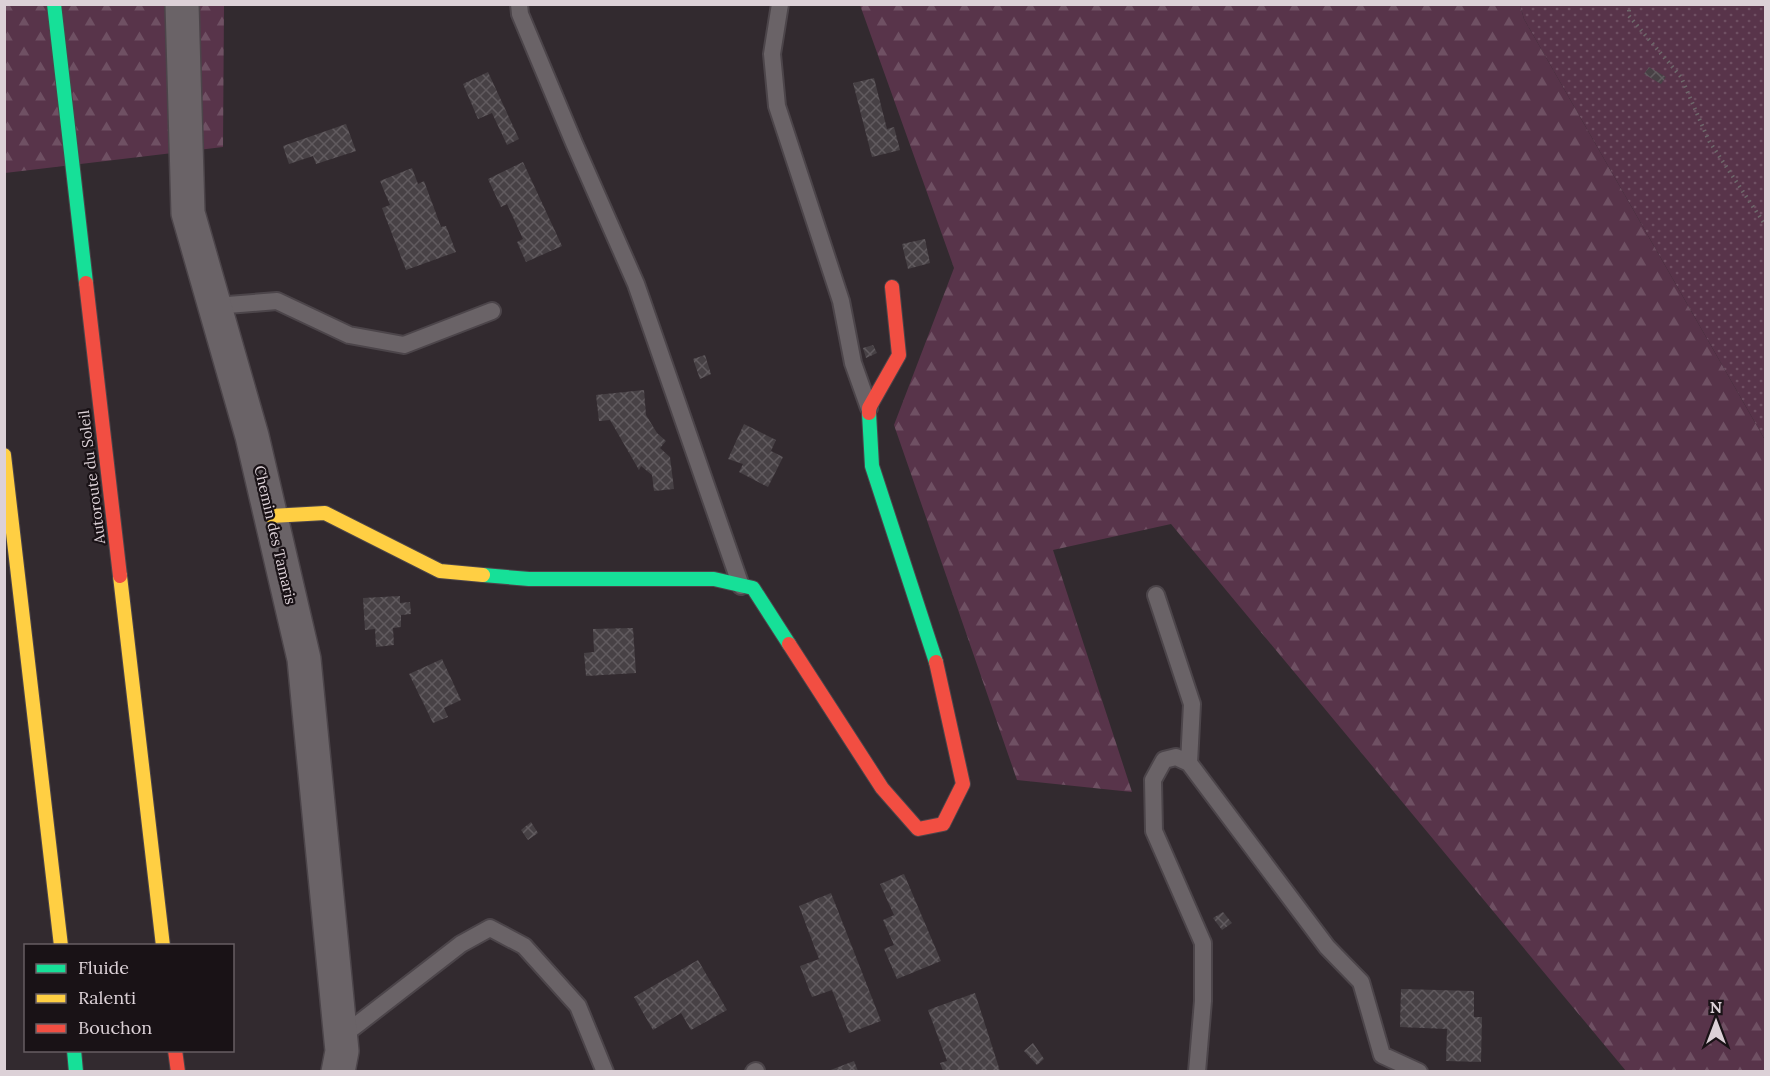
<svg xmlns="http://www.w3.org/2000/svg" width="1770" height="1076" font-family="Lora,serif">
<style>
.grass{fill:url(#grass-dots)}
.forest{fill:url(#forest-firs)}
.building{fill:url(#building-cross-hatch)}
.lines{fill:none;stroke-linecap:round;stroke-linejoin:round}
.lane-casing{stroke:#4c454a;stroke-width:20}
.street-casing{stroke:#4c454a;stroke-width:36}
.fast-casing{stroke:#4c454a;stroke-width:16}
.slow-casing{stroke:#4c454a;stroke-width:16}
.jam-casing{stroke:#4c454a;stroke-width:16}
.path{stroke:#6d676a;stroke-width:4;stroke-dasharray:1.5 4.5;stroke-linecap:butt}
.lane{stroke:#6a6367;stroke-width:16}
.street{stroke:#6a6367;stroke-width:33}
.fast{stroke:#16e098;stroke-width:14}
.slow{stroke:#ffcf43;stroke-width:14}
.jam{stroke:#f24e42;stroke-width:14}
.labels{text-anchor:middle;stroke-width:4.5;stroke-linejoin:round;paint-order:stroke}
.street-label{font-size:15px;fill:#dcd1d7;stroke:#191216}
</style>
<defs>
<pattern id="grass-dots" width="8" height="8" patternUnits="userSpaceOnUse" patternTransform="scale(1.5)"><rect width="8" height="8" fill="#58344a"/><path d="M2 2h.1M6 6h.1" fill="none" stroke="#6f5063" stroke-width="1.8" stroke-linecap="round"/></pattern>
<pattern id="forest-firs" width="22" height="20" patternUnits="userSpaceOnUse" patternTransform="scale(1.5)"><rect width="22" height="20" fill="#58344a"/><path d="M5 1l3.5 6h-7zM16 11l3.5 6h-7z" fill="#6f5063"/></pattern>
<pattern id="building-cross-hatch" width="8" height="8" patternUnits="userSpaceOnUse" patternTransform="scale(1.5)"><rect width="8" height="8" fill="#474145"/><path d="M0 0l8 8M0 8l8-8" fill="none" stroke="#615b5f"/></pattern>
</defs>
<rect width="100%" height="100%" fill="#322a2f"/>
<path class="grass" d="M1520,5H1765V440L1524,19Z"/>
<path class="forest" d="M4,5H224L223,147L5,173Z
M860,5H1520L1524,19L1765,440V1071H1626L1171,524L1053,550L1132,792L1017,780L894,425L954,268Z"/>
<path class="building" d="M1649,67L1666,77L1661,84L1644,74Z
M488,72L519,139L507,145L492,113L478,119L463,84Z
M874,78L887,129L894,127L900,150L872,157L853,83Z
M346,124L356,151L316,164L313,156L289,164L283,146Z
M523,162L562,246L526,262L517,242L523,239L507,204L501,207L488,179Z
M412,168L418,184L424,181L441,227L446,226L456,252L406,270L382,208L390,205L380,181Z
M925,239L930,263L908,269L902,244Z
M873,345L877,353L866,358L863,348Z
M705,355L711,374L700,379L693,359Z
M644,390L646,415L657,433L666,441L660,448L670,457L674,489L654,491L652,475L641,466L639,470L610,420L599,421L596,395Z
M744,424L776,440L771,451L783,457L768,487L739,472L743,464L728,459Z
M400,596V603L410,602L411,614L401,615V627L393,628L394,645L376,647L375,629L365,630L363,598Z
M633,628L636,673L586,676L584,653L594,652L593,629Z
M442,659L461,700L444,708L448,717L433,723L409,674Z
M531,822L538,833L528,840L521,830Z
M904,874L941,961L897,979L884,949L894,945L883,920L894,915L880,884Z
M831,893L881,1021L849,1033L832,990L812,997L800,966L819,959L799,906Z
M1223,912L1232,923L1222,930L1213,918Z
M698,960L727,1010L691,1030L681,1013L653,1030L634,997Z
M1401,989L1474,991V1017H1482L1481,1062L1446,1061L1447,1029L1400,1027Z
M975,993L1000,1071H943L940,1063L947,1061L928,1010Z
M1033,1043L1044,1059L1037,1065L1024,1051Z
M854,1061L858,1071H828Z"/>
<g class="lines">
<g class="lane-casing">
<path id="lane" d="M519,4L520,14L574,143L636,284L741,586
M780,4L772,54L777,106L841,301L853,363L869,408
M215,306L277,301L349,335L404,345L492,311
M1156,595L1192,704L1189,763
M341,1037L461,944L490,928L524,946L578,1006L605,1072
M754,1072L756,1071
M1197,1072L1203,1001V943L1154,831L1153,780L1164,760L1176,757L1189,763L1327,947L1361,982L1382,1055L1419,1072"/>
</g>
<g class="street-casing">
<path id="street" d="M182,4L188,213L252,436L304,659L342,1051L338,1072"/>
</g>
<g class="fast-casing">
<path id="fast" d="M54,4L86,283
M869,413L872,466L936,662
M483,575L529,579H714L753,588L789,644
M74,1050L76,1072"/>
</g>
<g class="slow-casing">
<path id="slow" d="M4,455L61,946
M271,516L325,513L440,571L483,575
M120,576L163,946"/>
</g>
<g class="jam-casing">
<path id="jam" d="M86,283L120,576
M869,413V408L899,355L892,287
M789,644L882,788L918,829L943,824L963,784L936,662
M175,1050L178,1072"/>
</g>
<path class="path" d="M1629,4V16L1681,77L1709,141L1766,226"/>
<use href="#lane" class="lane"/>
<use href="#street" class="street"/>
<use href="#fast" class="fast"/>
<use href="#slow" class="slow"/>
<use href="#jam" class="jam"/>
</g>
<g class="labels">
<g class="street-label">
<text transform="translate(92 477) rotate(-97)" y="5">Autoroute du Soleil</text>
<text transform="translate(275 535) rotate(77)" y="5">Chemin des Tamaris</text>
</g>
</g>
<rect width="1770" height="1076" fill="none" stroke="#dcd1d7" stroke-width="12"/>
<rect x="24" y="944" width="210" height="108" fill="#191216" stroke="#675e63" stroke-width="1.5"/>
<rect x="36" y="964" width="30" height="9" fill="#16e098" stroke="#675e63" stroke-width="1.5"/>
<text x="78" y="974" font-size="18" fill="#dcd1d7">Fluide</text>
<rect x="36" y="994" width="30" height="9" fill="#ffcf43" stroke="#675e63" stroke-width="1.5"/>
<text x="78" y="1004" font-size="18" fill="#dcd1d7">Ralenti</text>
<rect x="36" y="1024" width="30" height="9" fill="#f24e42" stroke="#675e63" stroke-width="1.5"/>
<text x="78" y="1034" font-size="18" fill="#dcd1d7">Bouchon</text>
<g transform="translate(1716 1022)" stroke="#191216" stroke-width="4.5" paint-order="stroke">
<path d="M0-4.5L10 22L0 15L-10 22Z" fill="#dcd1d7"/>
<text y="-9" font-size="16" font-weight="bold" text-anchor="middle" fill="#dcd1d7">N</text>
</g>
</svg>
